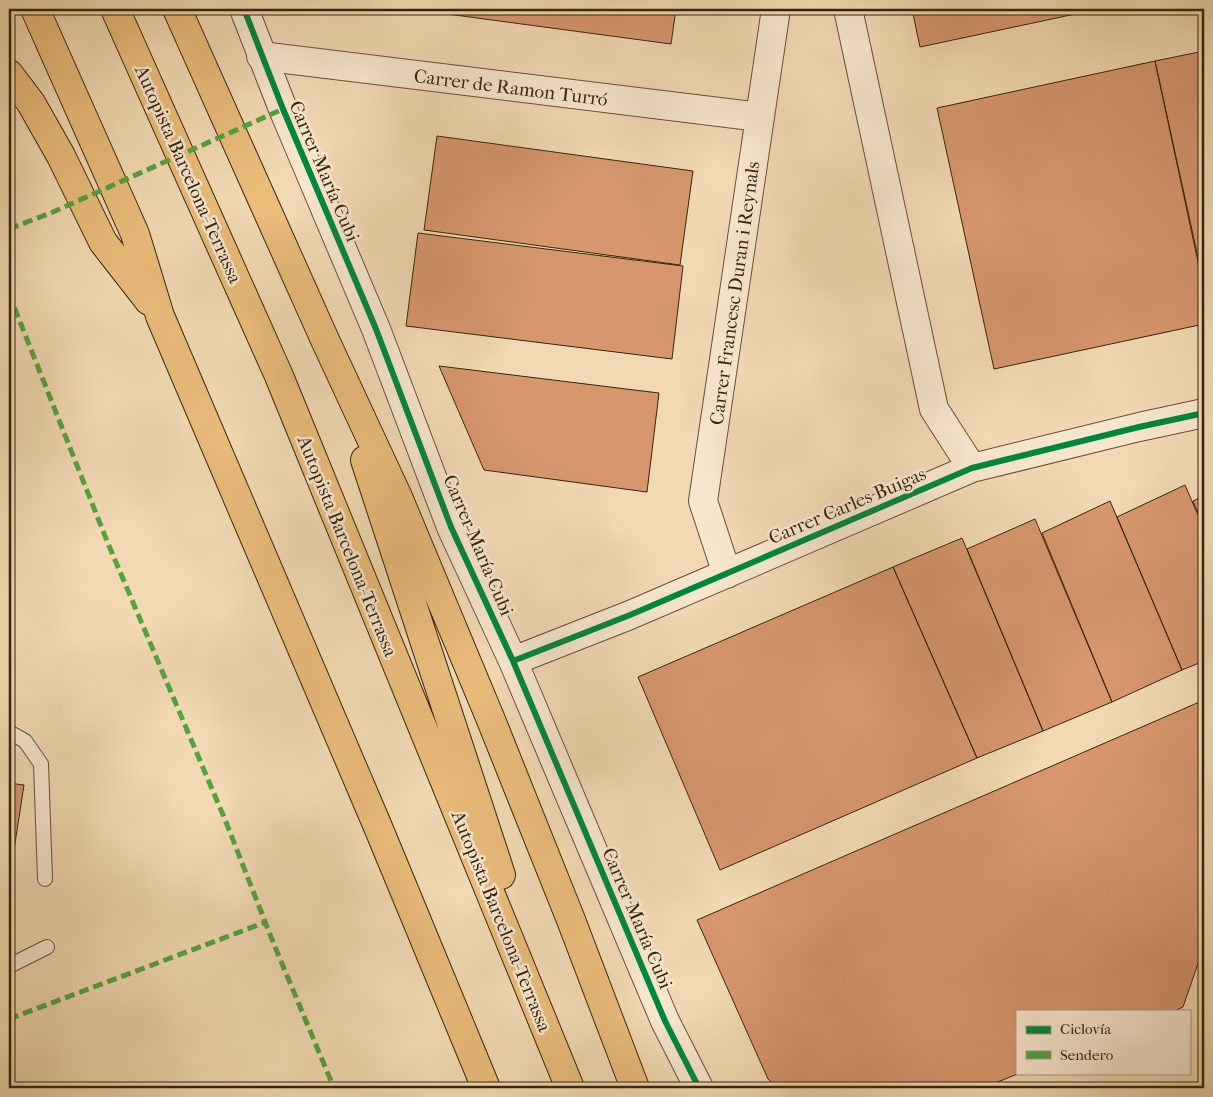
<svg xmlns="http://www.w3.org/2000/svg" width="1213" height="1097" font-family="'IM FELL French Canon',serif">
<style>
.building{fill:#d7966e;stroke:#36250d}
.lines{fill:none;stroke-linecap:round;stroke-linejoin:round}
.lane-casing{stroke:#655236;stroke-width:16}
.street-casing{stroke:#655236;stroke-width:30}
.highway-casing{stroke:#36250d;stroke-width:30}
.lane{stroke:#f7e6ce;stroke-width:14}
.street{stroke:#f7e6ce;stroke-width:28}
.highway{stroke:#e9bc7a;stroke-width:28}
.quiet{stroke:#53a33e;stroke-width:5;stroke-dasharray:10 5;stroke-linecap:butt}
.cycleway-casing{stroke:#f7e6ce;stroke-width:9}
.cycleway{stroke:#00873e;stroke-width:6}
.labels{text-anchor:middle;stroke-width:5;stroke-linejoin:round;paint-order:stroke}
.street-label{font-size:19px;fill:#36250d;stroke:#f7e6ce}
</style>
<rect width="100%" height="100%" fill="#f2d9b3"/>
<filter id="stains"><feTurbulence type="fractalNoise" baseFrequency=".004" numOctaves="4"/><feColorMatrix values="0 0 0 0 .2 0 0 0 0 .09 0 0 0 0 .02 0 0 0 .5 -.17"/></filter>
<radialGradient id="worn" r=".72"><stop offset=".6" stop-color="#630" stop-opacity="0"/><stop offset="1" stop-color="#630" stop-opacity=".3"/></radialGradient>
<path class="building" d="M410,9H676L671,44Z
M912,9H1099L920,47Z
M1204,51V285L1155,61Z
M1155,61L1204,290V324L994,369L937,108Z
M437,136L693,171L680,265L424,230Z
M418,233L683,266L672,359L406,326Z
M439,366L659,393L647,492L484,470Z
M1185,485L1204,529V661L1182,670L1117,517Z
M1204,496V528L1193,501Z
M1110,501L1182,670L1112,702L1042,533Z
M1035,519L1112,702L1043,731L967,549Z
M962,538L1043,731L977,758L893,567Z
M893,567L977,758L720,870L638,677Z
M1204,700V946L1183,1007L1174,1011H1017V1073H1020L983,1088H778L768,1079L697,920Z
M9,783L24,785L9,882Z"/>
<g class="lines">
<g class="lane-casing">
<path id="lane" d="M9,732L25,741L41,764L45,879
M9,966L47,947"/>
</g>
<g class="street-casing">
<path id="street" d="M244,9L283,109L376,329L451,527L513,661L665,1021L699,1088
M848,9L934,409L972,468
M261,56L760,117
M727,574L703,501L776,9
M513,661L630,615L972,468L1139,427L1204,413"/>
</g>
<g class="highway-casing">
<path id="highway" d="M35,9L135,234L160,316L378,827L486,1088
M115,9L279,376L570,1088
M177,9L325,340L398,497L491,720L571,920L635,1088
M9,74L31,103L61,156L103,242L149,301
M365,460L501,875"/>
</g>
<use href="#lane" class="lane"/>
<use href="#street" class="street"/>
<use href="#highway" class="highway"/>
<path class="quiet" d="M9,229L53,212L283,109
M9,294L107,541L226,822L273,942L334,1088
M9,1019L266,922"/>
<g class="cycleway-casing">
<path id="cycleway" d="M244,9L283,109L376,329L451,527L513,661L665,1021L699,1088
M513,661L630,615L972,468L1139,427L1204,413"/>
</g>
<use href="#cycleway" class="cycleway"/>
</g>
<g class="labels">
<g class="street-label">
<text transform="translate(511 87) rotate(7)" y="7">Carrer de Ramon Turró</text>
<text transform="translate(325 171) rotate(67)" y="7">Carrer María Cubi</text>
<text transform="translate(189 174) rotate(66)" y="7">Autopista Barcelona-Terrassa</text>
<text transform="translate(734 293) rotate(-82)" y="7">Carrer Francesc Duran i Reynals</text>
<text transform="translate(847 505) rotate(-23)" y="7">Carrer Carles Buigas</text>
<text transform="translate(479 545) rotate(67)" y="7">Carrer María Cubi</text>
<text transform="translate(348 546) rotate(68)" y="7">Autopista Barcelona-Terrassa</text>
<text transform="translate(638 918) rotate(67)" y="7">Carrer María Cubi</text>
<text transform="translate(502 921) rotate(68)" y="7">Autopista Barcelona-Terrassa</text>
</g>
</g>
<rect width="1213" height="1097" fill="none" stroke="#f2d9b3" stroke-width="30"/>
<rect x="10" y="10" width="1193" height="1077" fill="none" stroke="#36250d" stroke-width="2.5"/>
<rect x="15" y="15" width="1183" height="1067" fill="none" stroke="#36250d"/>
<rect x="1016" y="1010" width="175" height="65" fill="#f7e6ce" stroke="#aa9981"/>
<rect x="1026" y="1026" width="25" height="8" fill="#00873e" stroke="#aa9981"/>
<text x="1060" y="1034" font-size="15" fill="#36250d">Ciclovía</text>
<rect x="1026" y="1051" width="25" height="8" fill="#53a33e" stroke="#aa9981"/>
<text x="1060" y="1060" font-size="15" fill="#36250d">Sendero</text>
<rect width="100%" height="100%" filter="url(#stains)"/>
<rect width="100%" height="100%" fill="url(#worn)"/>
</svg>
